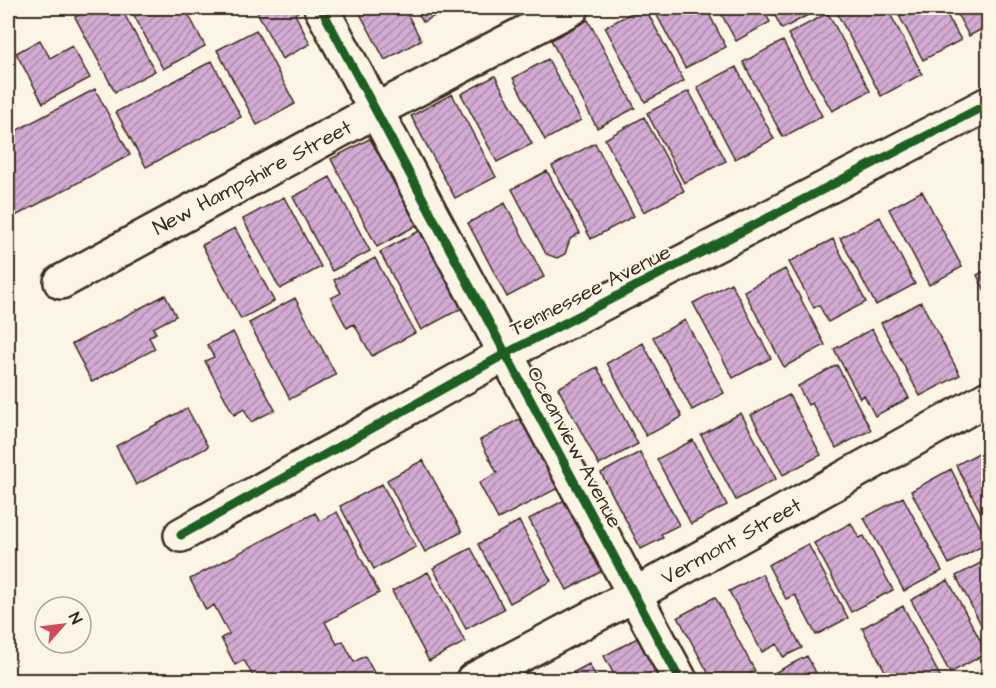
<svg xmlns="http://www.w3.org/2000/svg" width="996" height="688" font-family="'Architects Daughter',sans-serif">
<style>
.building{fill:url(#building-hatch);stroke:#3b2a1e;stroke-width:1.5}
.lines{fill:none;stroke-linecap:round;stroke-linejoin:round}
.minor-casing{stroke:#3b2a1e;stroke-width:38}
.minor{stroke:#fcf5e5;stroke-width:33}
.cycleway-casing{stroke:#fcf5e5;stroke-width:13}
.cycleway{stroke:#1b5e20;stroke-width:9}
.labels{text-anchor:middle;stroke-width:4.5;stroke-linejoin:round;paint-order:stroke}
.street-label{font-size:21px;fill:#3b2a1e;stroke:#fcf5e5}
</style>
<defs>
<pattern id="building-hatch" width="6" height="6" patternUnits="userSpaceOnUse" patternTransform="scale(1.5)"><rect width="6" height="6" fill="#d2abd3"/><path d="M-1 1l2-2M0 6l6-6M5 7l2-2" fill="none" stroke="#ac8bab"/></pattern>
</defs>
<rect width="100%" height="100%" fill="#fcf5e5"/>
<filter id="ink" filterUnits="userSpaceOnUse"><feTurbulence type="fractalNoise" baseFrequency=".0167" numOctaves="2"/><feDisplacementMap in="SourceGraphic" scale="12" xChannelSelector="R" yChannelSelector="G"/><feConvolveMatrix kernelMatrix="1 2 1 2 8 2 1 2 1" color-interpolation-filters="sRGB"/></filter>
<g filter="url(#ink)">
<path class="building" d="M93,8H121L155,71L115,92L75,17Z
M130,8H185L205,46L163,69Z
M255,8H301L302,9L295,14L310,44L282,59Z
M357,8H404L421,40L385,60Z
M415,8H450L423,22Z
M641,8H645L684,81L645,102L605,27Z
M653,8H706L726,47L685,68Z
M718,8H762L770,22L736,41Z
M771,8H821L782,29Z
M842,8H887L922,74L881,96L836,11Z
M895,8H943L961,40L923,60Z
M954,8H988V26L969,36Z
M828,13L870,91L832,111L788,34Z
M588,20L635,108L597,128L551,40Z
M256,30L295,104L257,125L217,50Z
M40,40L50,58L72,46L90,78L43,103L16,53Z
M783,41L822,116L783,137L743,62Z
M548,59L581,120L545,140L513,78Z
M212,61L241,117L146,167L116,112Z
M736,67L774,139L735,159L697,87Z
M495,76L532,144L497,162L461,94Z
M8,87L17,105L8,110Z
M95,89L130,155L8,220V135Z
M689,91L726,161L684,183L647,113Z
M452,94L496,177L455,198L411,116Z
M644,117L684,191L644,212L605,139Z
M373,137L419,224L377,247L331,159Z
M595,143L634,216L591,239L552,166Z
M988,159V177L981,163Z
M547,171L580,233L570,239L565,254L557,258L546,254L512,189Z
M330,177L370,251L332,271L293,197Z
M922,191L962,267L929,285L889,209Z
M284,197L321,267L280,289L243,219Z
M505,203L544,277L507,297L468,223Z
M880,217L915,284L876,305L840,238Z
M235,228L274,301L241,319L202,245Z
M421,230L462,308L421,330L380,252Z
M833,239L866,302L828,322L819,305L814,308L789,262Z
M375,258L415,333L372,356L354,324L347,328L331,298L341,293L334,280Z
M785,269L825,345L784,367L744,291Z
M988,269V297L977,275Z
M731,283L771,358L733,378L693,303Z
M165,295L176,316L153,328L156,333L149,337L155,349L92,382L72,344Z
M295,298L336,375L290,399L249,323Z
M921,302L960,375L920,396L881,323Z
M685,320L724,393L692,410L653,337Z
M872,329L909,398L875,416L864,395L860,398L834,349Z
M233,332L275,410L251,422L244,409L234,415L205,361L214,357L207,345Z
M643,343L682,417L646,436L607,363Z
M837,365L871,430L836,448L812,403L808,405L798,386Z
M597,367L638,444L599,465L558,388Z
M789,395L821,455L783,475L751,415Z
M187,408L208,447L136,485L116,446Z
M741,413L776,479L736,500L701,435Z
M523,417L560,487L498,519L479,483L497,473L480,440Z
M693,440L727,505L691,524L657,459Z
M988,448V526L956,465Z
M640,452L679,525L661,534L663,538L641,549L601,473Z
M423,460L462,532L425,552L387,480Z
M951,469L988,543L949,564L911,491Z
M382,484L416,547L374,569L340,506Z
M570,497L608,568L567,590L529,519Z
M903,497L942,571L904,591L864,518Z
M337,512L379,593L325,622L337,644L343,641L354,662L365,656L378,680H255L244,660L235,665L221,638L229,634L214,605L206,610L190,579L315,513L320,521Z
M519,521L551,581L510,603L478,544Z
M851,523L859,538L864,536L893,590L851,612L814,543Z
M808,544L848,618L816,635L795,595L786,599L768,565Z
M471,548L504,609L466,629L433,568Z
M988,559V638L956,576Z
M428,572L465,642L429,661L392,591Z
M762,574L802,648L783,657L777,644L762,652L729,591Z
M948,580L987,653L950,673L911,600Z
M715,597L755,671L738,680H712L678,617Z
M903,606L942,680H890L862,628Z
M641,636L665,680H617L604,656Z
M807,656L820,680H770L768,676Z
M589,664L598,680H559Z"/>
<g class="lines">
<g class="minor-casing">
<path id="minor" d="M321,8L680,680
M61,282L375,111L572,8
M181,535L505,354L988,104
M473,680L634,595L988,398"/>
</g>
<use href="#minor" class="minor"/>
<g class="cycleway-casing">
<path id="cycleway" d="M321,8L680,680
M181,535L505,354L988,104"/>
</g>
<use href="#cycleway" class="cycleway"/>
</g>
</g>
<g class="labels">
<g class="street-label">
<text transform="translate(252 177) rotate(-28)" y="7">New Hampshire Street</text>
<text transform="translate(590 290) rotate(-27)" y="7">Tennessee Avenue</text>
<text transform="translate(575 447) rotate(62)" y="7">Oceanview Avenue</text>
<text transform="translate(731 541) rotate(-29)" y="7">Vermont Street</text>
</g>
</g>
<rect width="996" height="688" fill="none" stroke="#fcf5e5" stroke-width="30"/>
<rect x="15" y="15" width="966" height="658" fill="none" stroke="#3b2a1e" stroke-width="2" filter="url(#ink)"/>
<g transform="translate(63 625) rotate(62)"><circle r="28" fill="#fcf5e5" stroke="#afa495" stroke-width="1.5"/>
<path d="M0-4.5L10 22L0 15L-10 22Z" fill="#d1495b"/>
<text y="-9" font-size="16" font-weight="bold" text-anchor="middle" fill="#3b2a1e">N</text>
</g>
</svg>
